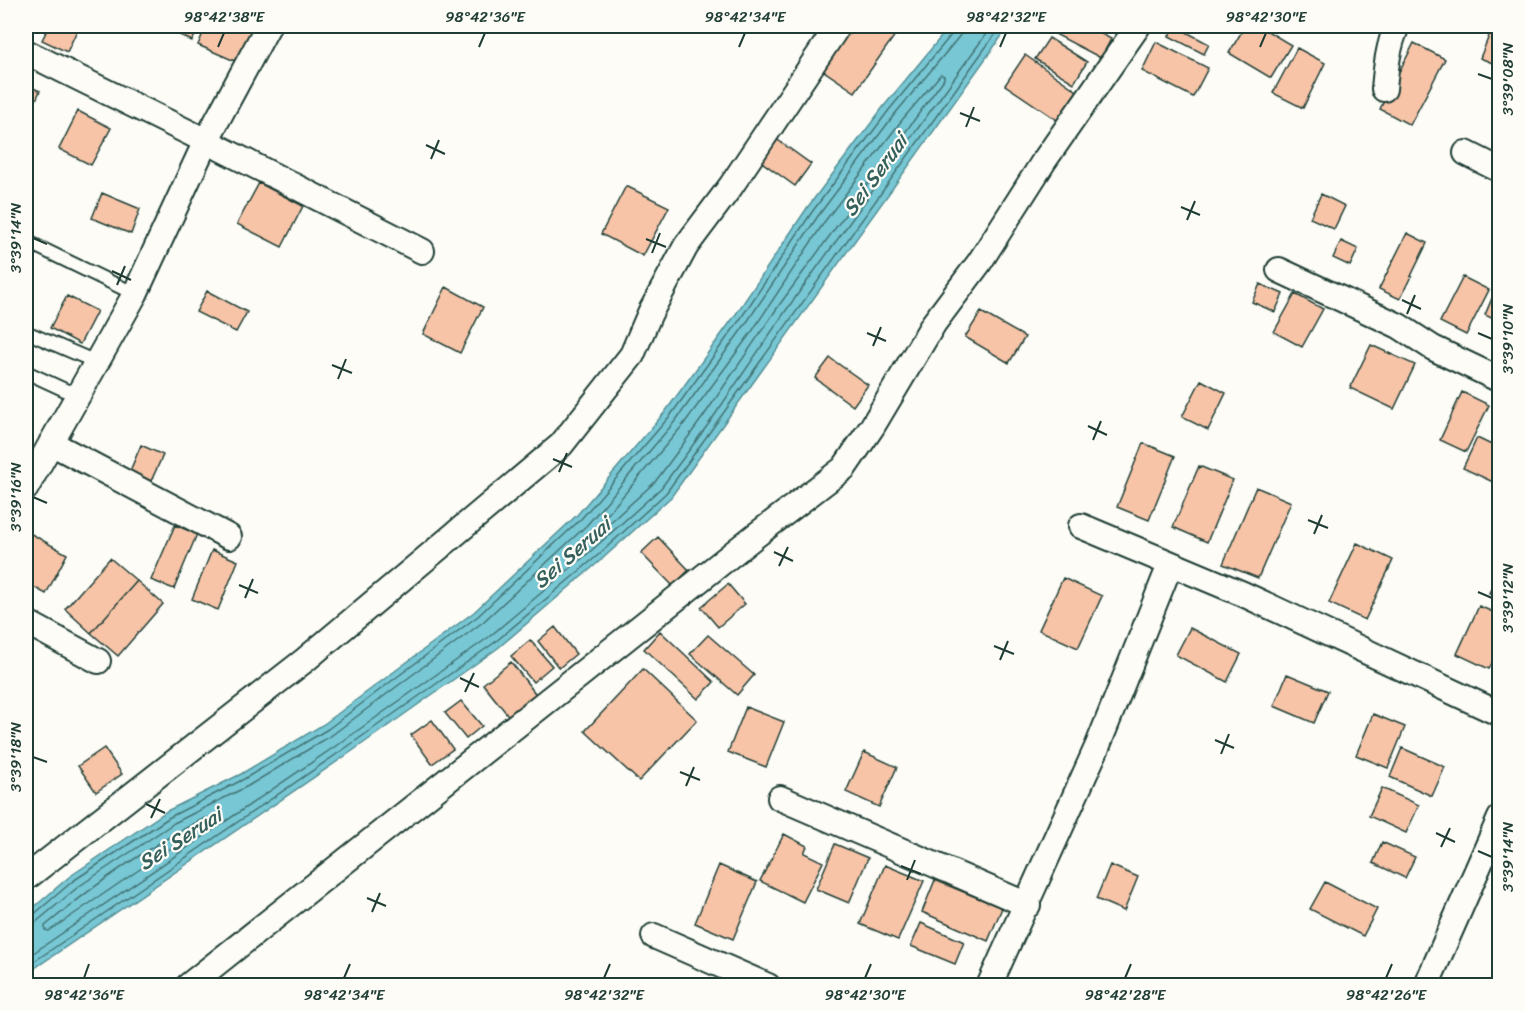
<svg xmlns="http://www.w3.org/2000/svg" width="1525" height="1011" font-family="Sriracha,sans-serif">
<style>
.water{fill:#78c7d5;stroke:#549095;stroke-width:1.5}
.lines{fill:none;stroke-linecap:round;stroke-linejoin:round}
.shore{stroke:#437474;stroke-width:1.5}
.building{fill:#f7c4a8;stroke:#1f3d34;stroke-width:1.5}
.lane-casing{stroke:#1f3d34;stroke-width:16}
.street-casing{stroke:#1f3d34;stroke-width:28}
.lane{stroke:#fdfcf7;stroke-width:12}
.street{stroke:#fdfcf7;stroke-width:24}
.ticks{fill:none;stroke:#1f3d34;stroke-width:2}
.labels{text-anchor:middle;stroke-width:4.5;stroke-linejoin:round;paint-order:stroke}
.water-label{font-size:21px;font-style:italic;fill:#35605c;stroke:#fdfcf7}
.neatline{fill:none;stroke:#1f3d34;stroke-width:2}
.ticks-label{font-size:15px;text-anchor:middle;fill:#1f3d34}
</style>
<rect width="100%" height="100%" fill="#fdfcf7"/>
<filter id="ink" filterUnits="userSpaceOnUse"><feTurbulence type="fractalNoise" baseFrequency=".0167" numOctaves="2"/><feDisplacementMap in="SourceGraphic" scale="12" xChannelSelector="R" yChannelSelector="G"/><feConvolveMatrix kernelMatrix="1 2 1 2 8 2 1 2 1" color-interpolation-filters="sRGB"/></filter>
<g filter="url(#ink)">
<path class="water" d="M950,26H1009L671,497L601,560L498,648L351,752L26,974V914L69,877L167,811L241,774L324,724L474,612L577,515L665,412L734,317L807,208L884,106Z"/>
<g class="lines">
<path class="shore" d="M941,74L944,76V79L780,304L703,417L655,482L605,527H601L600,523L683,425L753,330L825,221L902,120Z
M205,818L209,819L208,823L49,931L45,930V926C94,885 148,846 205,818Z
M26,918L32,916L73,881L170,817L244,779L328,729L478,616L581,519L670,416L739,321L812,212L889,110L947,40L954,31L955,26
M26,925L35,923L78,887L174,823L248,786L332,735L483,622L587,525L676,420L745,325L818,216L894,115L953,44L961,34L962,26
M26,958L343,741L489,637L592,550L661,488L710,422L787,309L992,26
M26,967L347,747L494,643L597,556L666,493L1001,26"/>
</g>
<path class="building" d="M49,26H79L67,52L42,40Z
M171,26H200L192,41L169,30Z
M206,26H253L237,62L198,45Z
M847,26H897L900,28L855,92L818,67Z
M1059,26H1086L1111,39L1101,58L1055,34Z
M1175,26L1209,44L1204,54L1169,36Z
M1245,26H1259L1291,45L1271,78L1229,53Z
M1493,26H1500V66L1480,58Z
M1049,38L1087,62L1074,83L1035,59Z
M1156,42L1208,68L1193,97L1142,71Z
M1414,43L1445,59L1410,125L1380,109Z
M1297,48L1325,63L1303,108L1273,93Z
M1025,55L1077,91L1057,120L1005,85Z
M26,85L40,91L26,122Z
M78,111L111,128L91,165L59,149Z
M775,138L811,164L795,186L759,160Z
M259,183L303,206L282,247L237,224Z
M626,186L669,207L643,256L601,234Z
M102,193L140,209L131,234L92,218Z
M1321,194L1345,206L1334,229L1310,218Z
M1407,233L1427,243L1400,299L1379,289Z
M1341,241L1358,249L1350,266L1333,258Z
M1463,277L1489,290L1466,335L1440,322Z
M1260,284L1283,294L1275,312L1252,302Z
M1498,284L1500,285V322L1485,315Z
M446,287L483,307L460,353L423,334Z
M207,291L247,312L236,332L196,312Z
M1295,294L1323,309L1302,347L1274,332Z
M67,296L97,311L80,344L50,328Z
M981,312L1025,337L1009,363L965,337Z
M1371,345L1415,365L1394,409L1350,388Z
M830,358L868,385L853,406L815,378Z
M1201,380L1226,393L1208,430L1182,417Z
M1462,392L1489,405L1466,452L1440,440Z
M1477,438L1500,449V470L1493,482L1463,468Z
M1143,443L1175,456L1149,520L1117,507Z
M141,445L163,455L151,481L130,471Z
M1199,466L1233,480L1207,542L1173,527Z
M1256,487L1291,502L1258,578L1223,564Z
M175,525L197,534L174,589L151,580Z
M26,531L67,554L46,594L26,583Z
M658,537L689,570L673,586L641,553Z
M1357,543L1393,560L1365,620L1329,603Z
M212,550L238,561L218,610L192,599Z
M110,558L137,581L91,633L65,609Z
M1500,571V598L1489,593Z
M1063,578L1102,596L1078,648L1039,630Z
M137,581L163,604L118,656L91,633Z
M728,584L745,604L718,627L701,607Z
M1479,606L1500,615V647L1489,669L1457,654Z
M555,627L576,654L559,668L538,641Z
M1190,628L1241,654L1227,682L1176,655Z
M660,631L714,682L698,699L644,649Z
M708,635L754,675L737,695L690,654Z
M530,640L552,666L533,682L511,656Z
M511,662L538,697L511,719L483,684Z
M643,669L697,720L639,781L585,731Z
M1287,674L1328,691L1314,723L1274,706Z
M461,701L482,726L466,739L445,713Z
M746,707L784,722L766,767L728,752Z
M1373,714L1405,727L1388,768L1356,755Z
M432,720L453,749L432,764L411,735Z
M104,748L122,774L96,792L78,766Z
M1402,748L1445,767L1432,796L1390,777Z
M864,752L897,767L879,807L846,792Z
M1382,788L1419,805L1406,833L1369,816Z
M784,834L807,846L804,853L823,862L803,902L760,881Z
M1382,842L1415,857L1405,878L1373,863Z
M835,844L868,858L849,903L816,889Z
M719,865L757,882L733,939L695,923Z
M885,865L924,881L898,940L860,924Z
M1110,865L1138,877L1124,911L1096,899Z
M935,880L1002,908L988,941L922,912Z
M1325,882L1377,909L1363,936L1310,909Z
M921,923L964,942L955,964L911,946Z
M1284,979L1298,986H1281Z"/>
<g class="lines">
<g class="lane-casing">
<path id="lane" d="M26,241L135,294
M26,332L96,362
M26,372L78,396"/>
</g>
<g class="street-casing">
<path id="street" d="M26,52L206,141L422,251
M1384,89C1386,67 1388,46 1397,26
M1466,153L1500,170
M1279,270L1399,326L1433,348L1500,380
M51,443L229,537
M26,488L135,294L206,141L268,26
M1081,526L1243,594L1500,714
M26,622L98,661
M780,798L1028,905
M26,878L305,660L561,445L632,355L650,313L686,246L731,186L838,26
M654,936L768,986
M188,986L755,536L844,468L872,427L934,323L979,263L1044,161L1138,26
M989,986L1098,745L1170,565
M1426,986L1500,818"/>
</g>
<use href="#lane" class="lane"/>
<use href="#street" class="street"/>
</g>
</g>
<path class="ticks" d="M218,47L224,33M479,47L485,33M739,47L745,33M1000,47L1006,33M1260,47L1266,33M1478,74L1492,79M960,113L980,121M966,127L974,107M426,145L445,154M431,159L439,140M1181,207L1200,215M1187,220L1195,201M33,238L47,244M646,239L666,247M652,253L660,233M112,271L131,280M117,285L125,266M1402,300L1421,309M1407,314L1415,295M867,333L886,341M1478,333L1492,339M873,346L881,327M332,365L352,373M338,379L346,359M1088,426L1107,435M1093,440L1101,421M553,459L572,467M559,472L567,453M33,497L47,503M1308,520L1328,528M1314,534L1322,515M774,552L793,561M779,566L788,547M239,585L258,593M1478,592L1492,598M245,598L253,579M994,646L1014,654M1000,660L1008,641M460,678L479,687M465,692L474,673M1215,740L1234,748M1221,754L1229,734M33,757L47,762M680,772L700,780M686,786L694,767M146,804L165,813M151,818L160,799M1436,833L1455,842M1441,847L1450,828M1478,851L1492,857M901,866L921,874M907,880L915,860M367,898L386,906M372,912L380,893M84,978L89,964M344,978L350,964M604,978L610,964M865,978L871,964M1125,978L1131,964M1386,978L1392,964"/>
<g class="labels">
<g class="water-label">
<text transform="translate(875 175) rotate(-54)" y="7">Sei Seruai</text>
<text transform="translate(572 553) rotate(-41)" y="7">Sei Seruai</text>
<text transform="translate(180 839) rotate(-33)" y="7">Sei Seruai</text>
</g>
</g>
<rect width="1525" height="1011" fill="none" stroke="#fdfcf7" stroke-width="66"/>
<rect x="33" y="33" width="1459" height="945" class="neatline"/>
<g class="ticks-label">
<text x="224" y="22">98°42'38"E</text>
<text x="485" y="22">98°42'36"E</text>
<text x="745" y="22">98°42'34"E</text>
<text x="1006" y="22">98°42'32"E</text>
<text x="1266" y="22">98°42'30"E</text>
<text transform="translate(1508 79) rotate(-90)" y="5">3°39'08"N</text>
<text transform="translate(16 238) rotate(-90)" y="5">3°39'14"N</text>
<text transform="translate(1508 339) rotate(-90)" y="5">3°39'10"N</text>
<text transform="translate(16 497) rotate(-90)" y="5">3°39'16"N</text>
<text transform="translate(1508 598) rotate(-90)" y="5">3°39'12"N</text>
<text transform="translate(16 757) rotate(-90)" y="5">3°39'18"N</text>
<text transform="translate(1508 857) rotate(-90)" y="5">3°39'14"N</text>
<text x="84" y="1000">98°42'36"E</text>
<text x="344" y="1000">98°42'34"E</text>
<text x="604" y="1000">98°42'32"E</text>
<text x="865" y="1000">98°42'30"E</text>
<text x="1125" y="1000">98°42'28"E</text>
<text x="1386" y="1000">98°42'26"E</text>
</g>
</svg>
